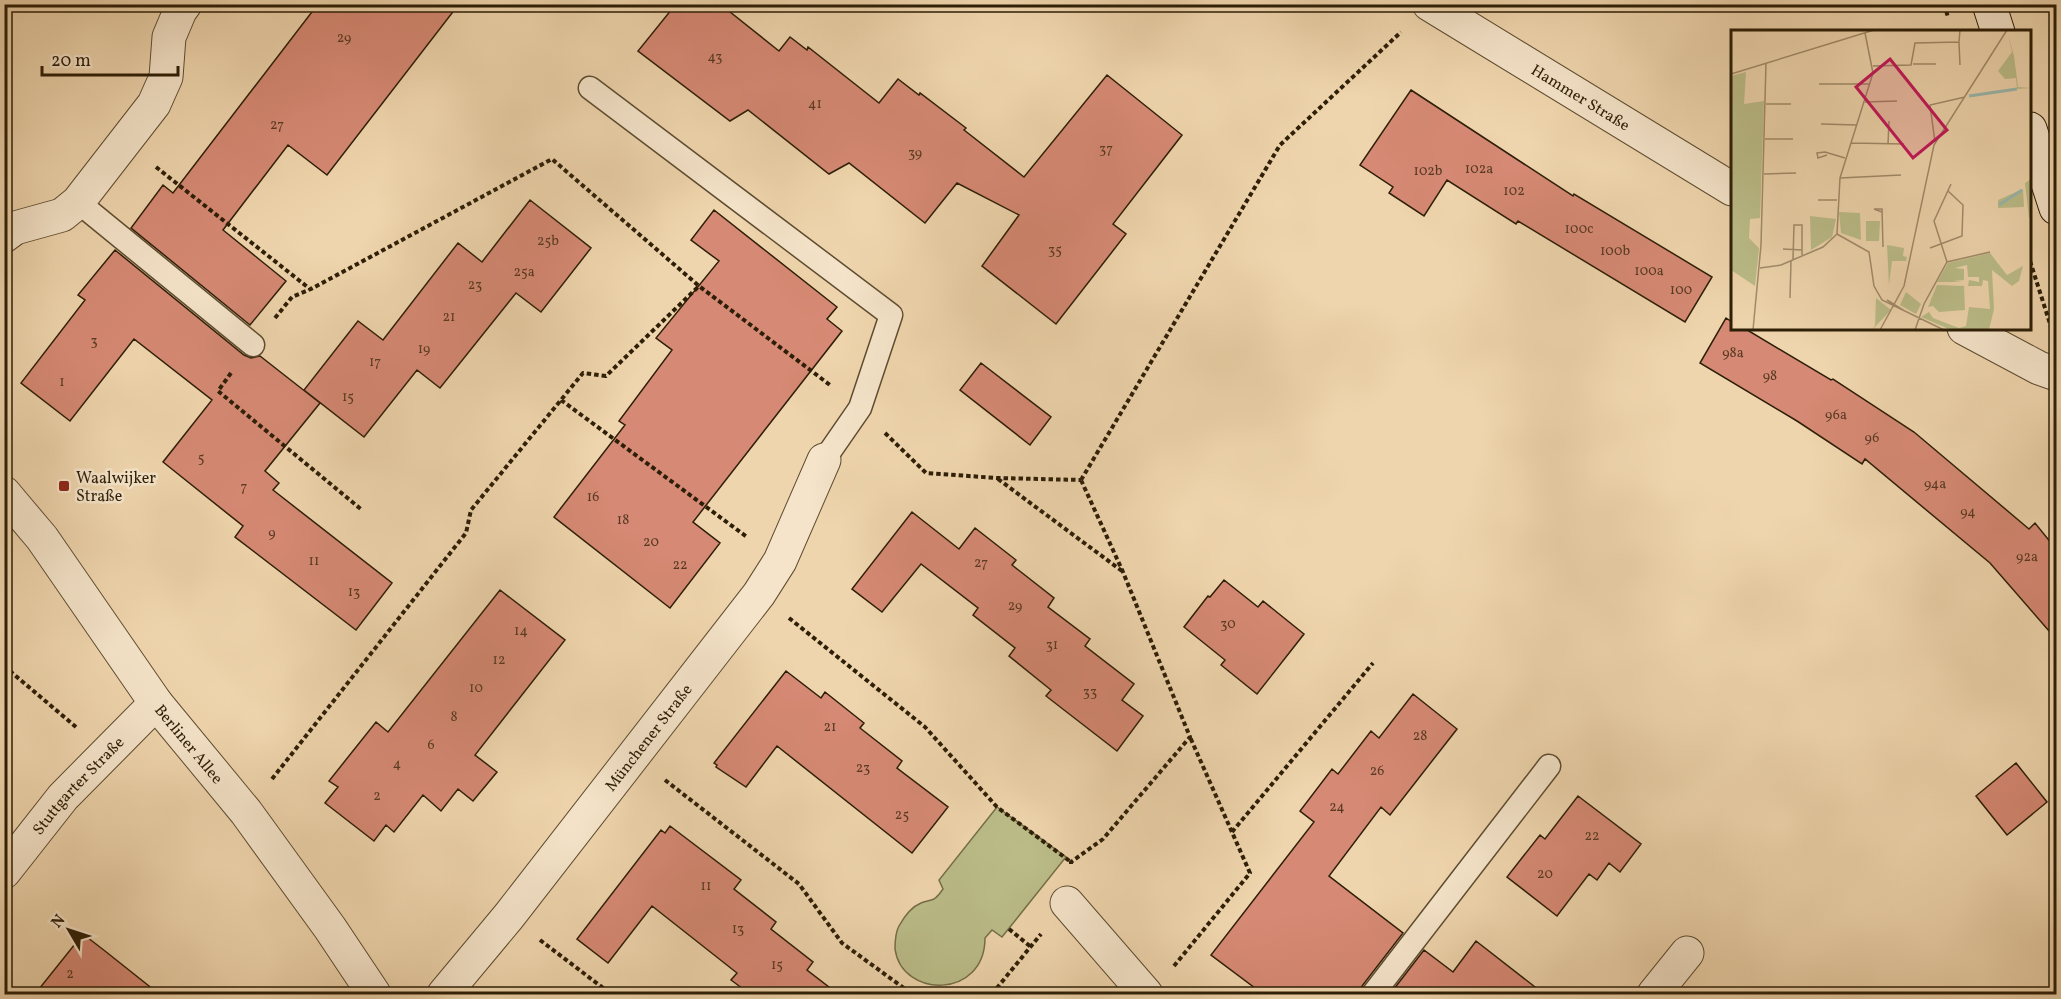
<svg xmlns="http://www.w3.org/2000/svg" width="2061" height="999" font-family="Vollkorn,serif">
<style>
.green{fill:#bbbd89;stroke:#746e48;stroke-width:1.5}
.building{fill:#d68974;stroke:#2d1e07;stroke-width:1.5}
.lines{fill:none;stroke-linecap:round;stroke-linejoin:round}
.service-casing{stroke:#5e4c30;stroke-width:25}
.minor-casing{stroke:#5e4c30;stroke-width:35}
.secondary-casing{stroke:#2d1e07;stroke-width:35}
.path{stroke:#2d1e07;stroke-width:4;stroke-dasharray:4.5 3;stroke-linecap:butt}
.service{stroke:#f5e4ca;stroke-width:22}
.minor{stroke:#f5e4ca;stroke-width:33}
.secondary{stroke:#f5e4ca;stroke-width:33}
.poi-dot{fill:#8f2418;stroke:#f5e4ca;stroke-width:2}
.labels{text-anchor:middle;stroke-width:5;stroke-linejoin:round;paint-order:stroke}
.number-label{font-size:14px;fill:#573922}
.street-label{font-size:16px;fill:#2d1e07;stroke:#f5e4ca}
.poi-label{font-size:16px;fill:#2d1e07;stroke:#f5e4ca;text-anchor:start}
.inset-river{fill:none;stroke:#9ab8ae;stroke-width:3}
.inset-road{fill:none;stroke:#a18c6b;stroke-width:1.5}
.view{fill:#c2185b;fill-opacity:0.15;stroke:#c2185b;stroke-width:3}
.inset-edge{fill:none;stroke:#2d1e07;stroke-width:3}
</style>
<rect width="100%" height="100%" fill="#efd5ad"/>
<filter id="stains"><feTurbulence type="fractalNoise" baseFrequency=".00333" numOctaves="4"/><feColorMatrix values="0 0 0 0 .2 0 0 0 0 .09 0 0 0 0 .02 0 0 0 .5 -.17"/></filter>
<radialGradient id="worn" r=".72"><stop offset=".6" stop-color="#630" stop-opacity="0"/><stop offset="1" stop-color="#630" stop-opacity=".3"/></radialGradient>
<path class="green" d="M997,807L1066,857L1002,937L992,930L985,938C985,999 902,999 895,949C895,942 895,933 899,926C904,917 911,907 921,903C925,901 930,901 934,899C937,897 941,892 943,889L939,880Z"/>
<path class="building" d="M318,4H459L327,175L288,145L223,230L286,281L250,325L131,228L163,185L173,193Z
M676,4H720L779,51L790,37L807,50L808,47L879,103L898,79L919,95L920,93L966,128L964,130L1024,177L1107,75L1182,135L1113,224L1126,234L1056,324L982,266L1019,215L957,183L925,223L849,163L829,174L748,110L730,121L638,51Z
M1411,90L1573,196L1574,194L1712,277L1685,322L1518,221L1516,224L1447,180L1424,216L1389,193L1393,187L1360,165Z
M530,200L591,248L541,312L516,293L440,388L417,370L364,437L304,390L358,321L383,340L458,243L482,262Z
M714,210L837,307L827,319L842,331L693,522L720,543L670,608L554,517L625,425L619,421L672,350L656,338L719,261L691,240Z
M115,250L244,355L251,358L260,356L320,403L265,471L279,483L273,490L392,583L356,630L235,537L243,526L163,462L212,400L134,339L70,421L21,383L85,300L78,295Z
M1726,318L1732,322V328H1744L1831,380L1833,379L1914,432L2029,529L2035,523L2056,549V639L1990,563L1865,459L1862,464L1797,421L1700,363Z
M981,363L1051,417L1030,445L960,390Z
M912,512L959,549L975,528L1016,560L1012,565L1054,598L1048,607L1090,639L1085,646L1134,684L1122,700L1143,716L1117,751L1046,696L1051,690L1009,656L1015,648L973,615L978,608L921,564L882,612L852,589Z
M1224,580L1258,607L1263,601L1304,634L1257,694L1221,665L1225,660L1184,627L1208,596L1210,597Z
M500,590L565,640L475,755L497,772L473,801L458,789L441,811L423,795L394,832L386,825L374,841L325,803L338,787L329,781L376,722L388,732Z
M786,671L821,698L825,692L864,723L860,728L902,761L897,768L948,807L912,853L777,746L746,787L716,767L717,765L714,763Z
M1413,694L1457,729L1390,815L1381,807L1329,876L1403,933L1362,986L1360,994H1263L1211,955L1314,822L1300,811L1332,769L1338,774L1371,731L1379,738Z
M2016,763L2047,802L2007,835L1976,796Z
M1578,796L1641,844L1620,872L1609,863L1597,880L1589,874L1557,916L1507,877L1540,835L1545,839Z
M670,826L741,880L734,889L776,922L771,929L813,962L807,970L838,994H750L731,980L737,973L652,906L608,963L577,939L661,830L665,833Z
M83,934L105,951L159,994H35Z
M1476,941L1544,994H1390L1424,950L1453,972Z"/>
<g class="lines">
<g class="service-casing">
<path id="service" d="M590,88L891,315L860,408L824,460
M78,202L253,345
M1373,994L1549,766"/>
</g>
<g class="minor-casing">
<g id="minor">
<path id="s1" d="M1429,4L1732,189"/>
<path d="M4,236L15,228L62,215L78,202L154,104L166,77L169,37L180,11L185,4"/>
<path d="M1964,328L2039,368L2056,374"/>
<path id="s2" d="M4,493L42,538L156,703L246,812L330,928L374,994"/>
<path id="s3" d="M4,872L63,797L156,703"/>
<path d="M1067,903L1146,994"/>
<path id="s4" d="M444,994L509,916L759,594L780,561L824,460"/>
<path d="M1654,994L1687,953"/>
</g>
</g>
<g class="secondary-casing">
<path id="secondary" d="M1989,4L1998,32
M2030,129L2056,208"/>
</g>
<path class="path" d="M1944,4L1948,17
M156,167L310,289
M2030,261L2052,330
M275,318L292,297L311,289L552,159L699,286L830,385
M231,373L218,391L362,510
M561,400L747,537
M885,433L926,473L997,478L1081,480
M998,479L1122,571
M1081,480L1280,145L1401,32
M789,618L925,727L997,807L1071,862
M4,666L76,727
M272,779L466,533L471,510L583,373L606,376L699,286
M665,780L799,884L842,943L912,994
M1232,832L1373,663
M1071,864V862L1103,839L1190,737L1123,572L1081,480
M1009,929L1031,947
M540,940L611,994
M1174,966L1250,873L1190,737
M992,994L1041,934"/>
<use href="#service" class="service"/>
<use href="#minor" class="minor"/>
<use href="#secondary" class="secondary"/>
</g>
<rect class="poi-dot" x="58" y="480" width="12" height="12" rx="3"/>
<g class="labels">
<g class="number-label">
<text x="344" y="42">29</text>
<text x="715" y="61">43</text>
<text x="815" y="108">41</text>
<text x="277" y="129">27</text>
<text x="1106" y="153">37</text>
<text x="915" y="157">39</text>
<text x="1479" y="173">102a</text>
<text x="1428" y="175">102b</text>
<text x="1514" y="195">102</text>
<text x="1579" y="233">100c</text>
<text x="548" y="245">25b</text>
<text x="1055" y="254">35</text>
<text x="1615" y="255">100b</text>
<text x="1649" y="275">100a</text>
<text x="524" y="276">25a</text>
<text x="475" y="289">23</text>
<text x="1681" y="294">100</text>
<text x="449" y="321">21</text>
<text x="94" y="345">3</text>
<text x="424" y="353">19</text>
<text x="1733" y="357">98a</text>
<text x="375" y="366">17</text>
<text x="1770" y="380">98</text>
<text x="62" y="386">1</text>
<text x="348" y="401">15</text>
<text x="1836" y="419">96a</text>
<text x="1872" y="442">96</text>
<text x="201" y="462">5</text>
<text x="1935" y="488">94a</text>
<text x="244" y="491">7</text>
<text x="593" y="501">16</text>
<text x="1968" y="516">94</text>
<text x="623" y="524">18</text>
<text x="272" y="537">9</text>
<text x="651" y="546">20</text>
<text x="2027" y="561">92a</text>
<text x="314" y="565">11</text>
<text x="981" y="567">27</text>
<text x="680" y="569">22</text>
<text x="354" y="596">13</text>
<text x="1015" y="610">29</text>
<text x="1228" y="628">30</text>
<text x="521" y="635">14</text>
<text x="1052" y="649">31</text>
<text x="499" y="664">12</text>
<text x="476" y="692">10</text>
<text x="1090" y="696">33</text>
<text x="454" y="721">8</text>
<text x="830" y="731">21</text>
<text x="1420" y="740">28</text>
<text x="431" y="749">6</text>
<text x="397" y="768">4</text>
<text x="863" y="772">23</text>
<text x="1377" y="775">26</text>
<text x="377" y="800">2</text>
<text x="1337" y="811">24</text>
<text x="902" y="819">25</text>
<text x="1592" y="840">22</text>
<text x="1545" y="878">20</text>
<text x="706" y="890">11</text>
<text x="738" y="933">13</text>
<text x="777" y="969">15</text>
<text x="70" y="978">2</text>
</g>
<g class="street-label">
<text dy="6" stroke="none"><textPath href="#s1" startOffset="178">Hammer Straße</textPath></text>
<text dy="6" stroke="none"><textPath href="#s4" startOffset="328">Münchener Straße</textPath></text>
<text dy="6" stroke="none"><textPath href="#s2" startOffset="312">Berliner Allee</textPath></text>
<text dy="6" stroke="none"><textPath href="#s3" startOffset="114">Stuttgarter Straße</textPath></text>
</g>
<g class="poi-label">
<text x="76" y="483">Waalwijker<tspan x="76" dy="18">Straße</tspan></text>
</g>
</g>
<g transform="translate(1731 30)">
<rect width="300" height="300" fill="#efd5ad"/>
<path d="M277,5L283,26L287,57L300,58L286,59L285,48L274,49L267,41L281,22ZM15,42L13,74L33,71L29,188L19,189L18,208L28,218L24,256L0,240V46ZM300,149V188H298L294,153ZM292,159L293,177L267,178V170ZM108,182L129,183L130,210L110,203ZM79,186L105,189L101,207L80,220ZM135,191H149L148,211H135ZM156,215L173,218L172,226L176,227L175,231H161L158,255ZM259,223L276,245L292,236L288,251L281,256L261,240L263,279L258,300H220L190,287L198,282L202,288L228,298L235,296L238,277L259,279L257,251L252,250L251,256H237L238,250L248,252V247H237L236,235L224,238L233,239V250L222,251L232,252H206L217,233ZM206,255L233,256L234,280L208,282L202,276L197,277ZM175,262L190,274L185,284L169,275ZM145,268L160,280L141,300L144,295Z" fill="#bbbd89"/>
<path class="inset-river" d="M238,66L286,59M268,175L291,160"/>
<path class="inset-road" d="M228,12L229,35M182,34H205M142,36L180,35L184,13L228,12L229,0M0,44L143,0M88,54H139M134,72L166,71M35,74H60M90,94L126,95M34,109H62M204,112L199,75L234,67M120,113L173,114M157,114L158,91M96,125L87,128L86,123L94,122L114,128M33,144L65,143M109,148L170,145M87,170H106M151,182L143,179H151L152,217M106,204L109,148L142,43L134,3M106,204L138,222L143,256L151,270L213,300M199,218L231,206L232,175L217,161M52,219L71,220M62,229L63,195H71V225M216,232L203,191L220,154M29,238L50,235L92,217L106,204M59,268L60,231M156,270L172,280M22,300L30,215L35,33M149,300L173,256L203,115L276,0M184,300L193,274L216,232L259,222"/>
<path class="view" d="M159,29L216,100L182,128L125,57Z"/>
<rect width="300" height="300" class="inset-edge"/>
</g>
<rect width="2061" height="999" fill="none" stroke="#efd5ad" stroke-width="24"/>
<rect x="6" y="6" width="2049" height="987" fill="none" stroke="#2d1e07" stroke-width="3"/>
<rect x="12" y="12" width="2037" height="975" fill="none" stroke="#2d1e07" stroke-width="1.5"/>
<g transform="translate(69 930) rotate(309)" stroke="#f5e4ca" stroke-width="4.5" paint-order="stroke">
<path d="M0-4.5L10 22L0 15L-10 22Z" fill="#2d1e07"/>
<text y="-9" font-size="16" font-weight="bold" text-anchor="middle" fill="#2d1e07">N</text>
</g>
<path d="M42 66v9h136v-9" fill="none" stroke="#2d1e07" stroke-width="3"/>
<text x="51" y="66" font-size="18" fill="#2d1e07" stroke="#f5e4ca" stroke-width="4.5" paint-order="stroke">20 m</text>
<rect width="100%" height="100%" filter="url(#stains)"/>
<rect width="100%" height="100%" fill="url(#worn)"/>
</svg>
